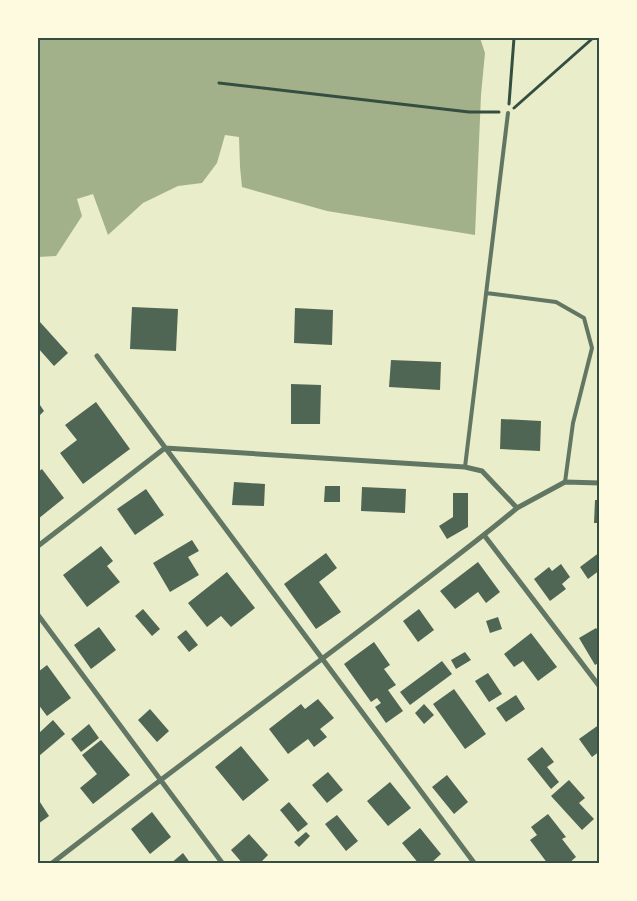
<svg xmlns="http://www.w3.org/2000/svg" width="637" height="901" font-family="Cabin,sans-serif">
<style>
.water{fill:#a3b18a}
.building{fill:#4f6655}
.lines{fill:none;stroke-linecap:round;stroke-linejoin:round}
.path{stroke:#344e41;stroke-width:3}
.service{stroke:#617663;stroke-width:4}
.minor{stroke:#617663;stroke-width:5}
.neatline{fill:none;stroke:#344e41;stroke-width:2}
</style>
<rect width="100%" height="100%" fill="#e9edc9"/>
<path class="water" d="M38,38H480L485,53L481,95L475,235L327,211L242,187L240,167L239,137L225,135L217,163L202,183L178,186L143,203L108,235L93,194L77,199L82,216L56,256L38,257Z"/>
<path class="building" d="M132,307L178,309L176,351L130,349Z
M295,308L333,310L332,345L294,343Z
M40,322L68,353L54,366L38,348V324Z
M391,360L441,362L440,390L389,387Z
M291,384L321,385L320,424H291Z
M38,402L44,411L38,417Z
M96,402L130,449L83,484L60,453L77,440L65,425Z
M501,419L541,421L540,451L500,449Z
M42,469L64,498L38,519V472Z
M234,482L265,484L264,506L232,505Z
M325,486H340V502H324Z
M362,487L406,489L405,513L361,511Z
M146,489L164,515L135,535L117,509Z
M453,493H468V527L447,539L439,526L453,517Z
M595,500H600V523H594Z
M192,540L199,551L188,557L199,575L170,592L153,563Z
M101,546L113,561L107,566L120,582L87,607L63,575Z
M600,552V570L588,579L580,567Z
M326,553L337,568L319,582L341,612L316,629L284,584Z
M478,562L500,592L486,603L478,592L455,609L440,591Z
M561,564L570,577L562,584L566,589L550,601L534,579L549,567L552,571Z
M227,572L255,608L231,627L221,616L207,627L188,603Z
M143,609L160,629L152,636L135,616Z
M419,609L434,630L418,642L403,621Z
M498,617L502,629L490,633L486,621Z
M99,627L116,650L91,669L74,645Z
M596,628L600,633V662L595,665L579,638Z
M186,630L198,645L189,652L177,637Z
M531,633L557,667L538,681L523,661L514,667L504,654Z
M374,642L390,665L384,669L396,685L388,690L403,711L386,723L375,707L381,703L377,698L371,702L344,664Z
M465,652L471,660L456,669L451,660Z
M442,661L452,674L410,705L400,692Z
M47,665L71,698L47,716L38,704V672Z
M488,673L502,694L489,702L475,681Z
M454,689L486,734L465,749L433,704Z
M516,695L525,709L506,722L496,708Z
M318,699L334,718L320,729L327,737L314,747L308,739L288,754L269,729L301,704L305,709Z
M424,704L434,715L424,724L415,713Z
M150,709L169,731L157,742L138,720Z
M53,720L65,734L39,756L38,754V734Z
M89,724L99,738L81,752L71,739Z
M600,724V751L592,757L579,739Z
M101,740L130,775L93,804L80,788L97,774L82,755Z
M241,746L269,780L243,801L215,767Z
M542,747L554,762L547,767L559,782L551,789L527,759Z
M328,772L343,790L327,803L312,785Z
M447,775L468,802L454,814L432,787Z
M569,780L585,798L579,803L594,819L582,830L551,796Z
M390,782L411,808L388,826L367,801Z
M38,799L49,816L38,824Z
M289,802L308,824L298,832L280,810Z
M152,812L171,837L150,854L131,829Z
M548,814L566,837L562,839L576,857L568,864H548L530,840L537,835L531,827Z
M337,815L358,841L346,851L325,824Z
M420,828L441,854L430,864H419L402,843Z
M306,832L310,836L299,847L294,842Z
M249,834L268,855L259,864H243L231,850Z
M183,853L191,864H170Z"/>
<g class="lines">
<path class="path" d="M219,83L469,112H499
M509,104L514,38
M514,108L593,38"/>
<path class="service" d="M486,293L556,302L584,318L592,348L573,423L565,482
M465,467L508,113"/>
<path class="minor" d="M97,356L475,864
M484,535L600,687
M38,546L165,448L465,467L482,471L517,508L565,482L600,483
M38,615L223,864
M51,864C160,779 271,698 380,615C426,579 473,545 517,508"/>
</g>
<rect width="637" height="901" fill="none" stroke="#fefae0" stroke-width="78"/>
<rect x="39" y="39" width="559" height="823" class="neatline"/>
</svg>
